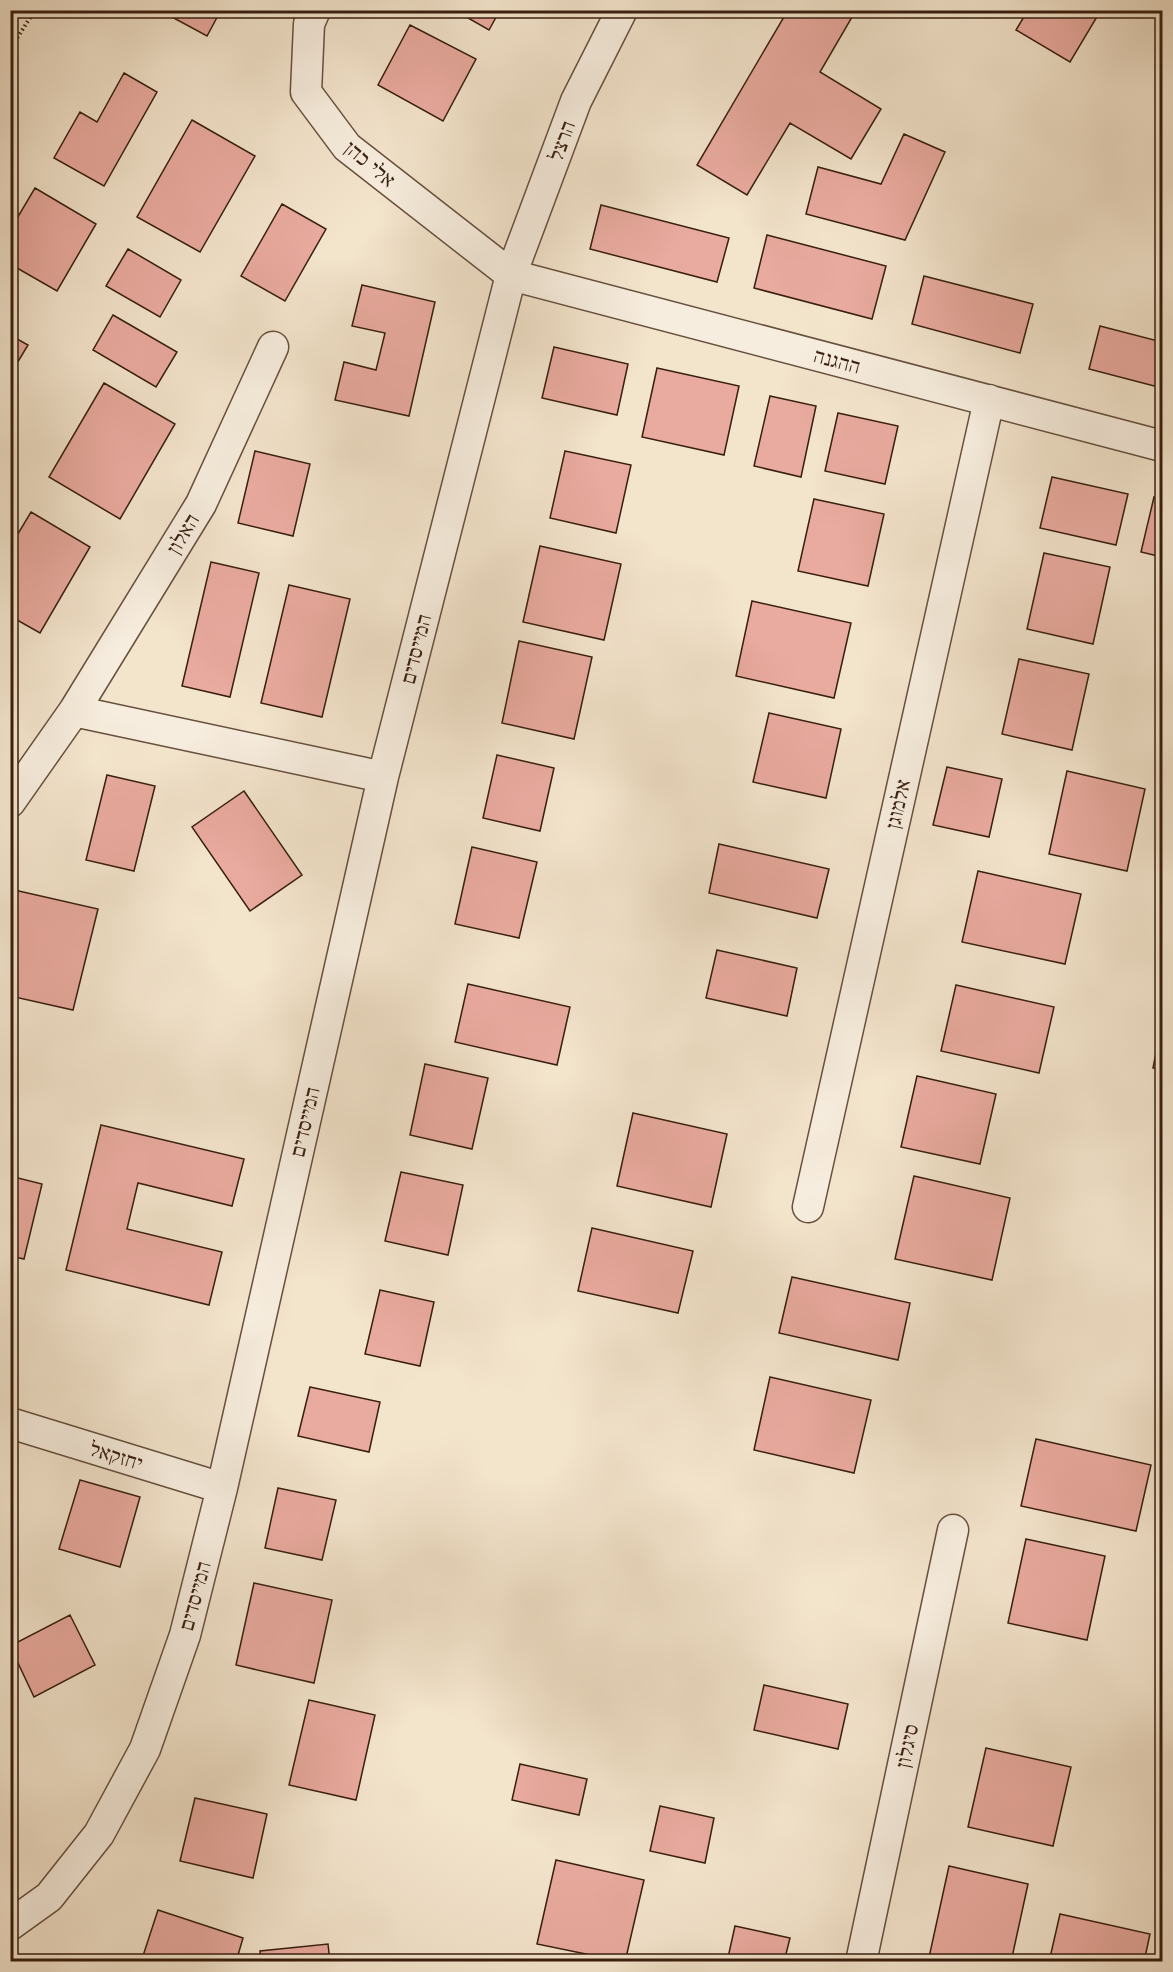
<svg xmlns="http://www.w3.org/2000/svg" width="1173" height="1972" font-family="'Old Standard TT','Frank Ruhl Libre',serif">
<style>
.building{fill:#e9aa9f;stroke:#381f0f;stroke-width:1.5}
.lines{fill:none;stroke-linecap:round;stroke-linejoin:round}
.minor-casing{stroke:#67503e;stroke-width:33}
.path{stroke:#381f0f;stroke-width:4;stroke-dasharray:1.5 3;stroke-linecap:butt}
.minor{stroke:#f7edde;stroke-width:30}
.labels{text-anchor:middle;stroke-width:4.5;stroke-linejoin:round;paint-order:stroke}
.street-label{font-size:21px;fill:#381f0f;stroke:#f7edde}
</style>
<rect width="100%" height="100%" fill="#f3e4cc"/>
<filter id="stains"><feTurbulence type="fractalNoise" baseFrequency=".00333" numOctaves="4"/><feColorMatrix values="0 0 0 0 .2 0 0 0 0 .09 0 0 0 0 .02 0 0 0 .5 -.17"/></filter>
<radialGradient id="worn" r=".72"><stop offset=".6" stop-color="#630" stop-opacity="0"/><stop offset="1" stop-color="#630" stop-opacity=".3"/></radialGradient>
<path class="building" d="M159,10H221L207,36Z
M454,10H500L489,30Z
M788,10L855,12L820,72L881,109L851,159L790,123L747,195L697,165Z
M1028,10H1101L1070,62L1016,30Z
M410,25L476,59L443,121L378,85Z
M124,73L157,92L104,186L54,158L80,112L97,122Z
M192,120L255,156L200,252L137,217Z
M904,134L945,152L905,240L806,214L818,167L881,184Z
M35,188L96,224L57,291L10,264V230Z
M282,204L326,229L285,301L241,276Z
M601,205L729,238L717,282L590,249Z
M767,235L886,266L872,319L754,288Z
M128,249L181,280L160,317L106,286Z
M924,276L1033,304L1020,353L912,324Z
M362,285L435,302L409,416L335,400L344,362L376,370L385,333L352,326Z
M113,315L177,352L156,387L93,350Z
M1100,326L1162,342V388L1089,369Z
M10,335L28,345L10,375Z
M554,347L628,364L617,415L542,398Z
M657,368L739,386L724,455L642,437Z
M104,383L175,424L120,519L49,477Z
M770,396L816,406L801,477L754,466Z
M838,413L898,426L885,484L825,471Z
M255,451L310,464L293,536L238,523Z
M565,451L631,465L616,533L550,518Z
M1052,477L1128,494L1116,545L1040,528Z
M1154,497L1162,499V557L1141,552Z
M814,499L884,514L868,586L798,571Z
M31,512L90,547L40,633L10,616V547Z
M540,546L621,564L604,640L523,622Z
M1044,553L1110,567L1093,644L1027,629Z
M211,562L259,573L230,697L182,686Z
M289,585L350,599L322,717L261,703Z
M752,601L851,623L834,698L736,676Z
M519,641L592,657L574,739L502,723Z
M1019,659L1089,674L1072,750L1002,734Z
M769,713L841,729L826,798L753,782Z
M497,755L554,768L540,831L483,818Z
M947,767L1002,779L989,837L933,825Z
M1067,771L1145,789L1127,871L1049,854Z
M107,775L155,786L134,871L86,860Z
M244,791L302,875L250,911L192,827Z
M719,844L829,869L817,918L709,893Z
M472,847L537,862L519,938L455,924Z
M978,871L1081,894L1065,964L962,942Z
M10,889L98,909L73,1010L10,996Z
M717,950L797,968L787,1016L706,998Z
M468,984L570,1007L557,1065L455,1042Z
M956,985L1054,1007L1039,1073L941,1051Z
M1162,1023V1070L1153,1068Z
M425,1064L488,1078L472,1149L410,1135Z
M917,1076L996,1094L980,1164L901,1147Z
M633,1113L727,1134L711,1207L617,1186Z
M101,1125L244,1159L232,1206L138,1183L127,1229L222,1252L209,1305L66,1270Z
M401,1172L463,1185L448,1255L385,1241Z
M10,1176L42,1184L24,1259L10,1256Z
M914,1176L1010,1198L992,1280L895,1259Z
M592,1228L693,1251L678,1313L578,1291Z
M792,1277L910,1303L898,1360L779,1333Z
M380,1290L434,1302L420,1366L365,1354Z
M770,1377L871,1400L854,1473L754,1450Z
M310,1387L380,1402L369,1452L298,1436Z
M1036,1439L1151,1465L1136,1531L1021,1506Z
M80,1480L140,1497L120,1567L59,1549Z
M278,1488L336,1500L322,1560L265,1548Z
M1026,1539L1105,1556L1087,1640L1008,1623Z
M254,1583L332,1600L314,1683L236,1665Z
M70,1615L95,1665L34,1697L10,1646Z
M764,1685L848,1704L838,1749L754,1730Z
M309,1700L375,1715L356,1800L289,1785Z
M986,1748L1071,1767L1053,1846L968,1827Z
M520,1764L587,1779L579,1815L512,1800Z
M195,1798L267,1814L253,1878L180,1861Z
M660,1806L714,1818L705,1863L650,1851Z
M556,1860L644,1880L625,1962L537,1944Z
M949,1866L1028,1884L1011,1962H928Z
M158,1910L243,1938L236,1962H141Z
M1060,1914L1150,1934L1144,1962H1049Z
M735,1926L790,1938L784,1962H727Z
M328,1944L330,1962H261L260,1951Z"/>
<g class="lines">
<g class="minor-casing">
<path id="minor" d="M315,10L309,24L306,92L347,147L511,275L1162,446
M74,711L383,777
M10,802L74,711L201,504L273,347
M808,1207L989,400
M10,1423L222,1488
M10,1925L49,1897L99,1834L145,1749L185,1635L222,1488L383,777L511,275L576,101L622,10
M861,1962L953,1530"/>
</g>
<path class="path" d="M10,49L35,10"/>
<use href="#minor" class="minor"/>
</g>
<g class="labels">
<g class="street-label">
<text transform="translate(562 141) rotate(-70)" y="7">הרצל</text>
<text transform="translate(370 164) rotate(40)" y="7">אלי כהן</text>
<text transform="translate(837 361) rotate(15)" y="7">ההגנה</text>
<text transform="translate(183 534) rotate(-59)" y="7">האלון</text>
<text transform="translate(416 649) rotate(-76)" y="7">המייסדים</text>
<text transform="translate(898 804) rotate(-77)" y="7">אלמוגן</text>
<text transform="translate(305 1122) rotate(-77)" y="7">המייסדים</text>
<text transform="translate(116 1456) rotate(17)" y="7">יחזקאל</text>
<text transform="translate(195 1596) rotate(-75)" y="7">המייסדים</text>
<text transform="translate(907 1746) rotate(-78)" y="7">סיגלון</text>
</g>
</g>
<rect width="1173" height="1972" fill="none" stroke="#f3e4cc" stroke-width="36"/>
<rect x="12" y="12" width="1149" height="1948" fill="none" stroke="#381f0f" stroke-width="3"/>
<rect x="18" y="18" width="1137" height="1936" fill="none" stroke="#381f0f" stroke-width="1.5"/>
<rect width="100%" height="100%" filter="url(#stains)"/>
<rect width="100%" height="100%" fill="url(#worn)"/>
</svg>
